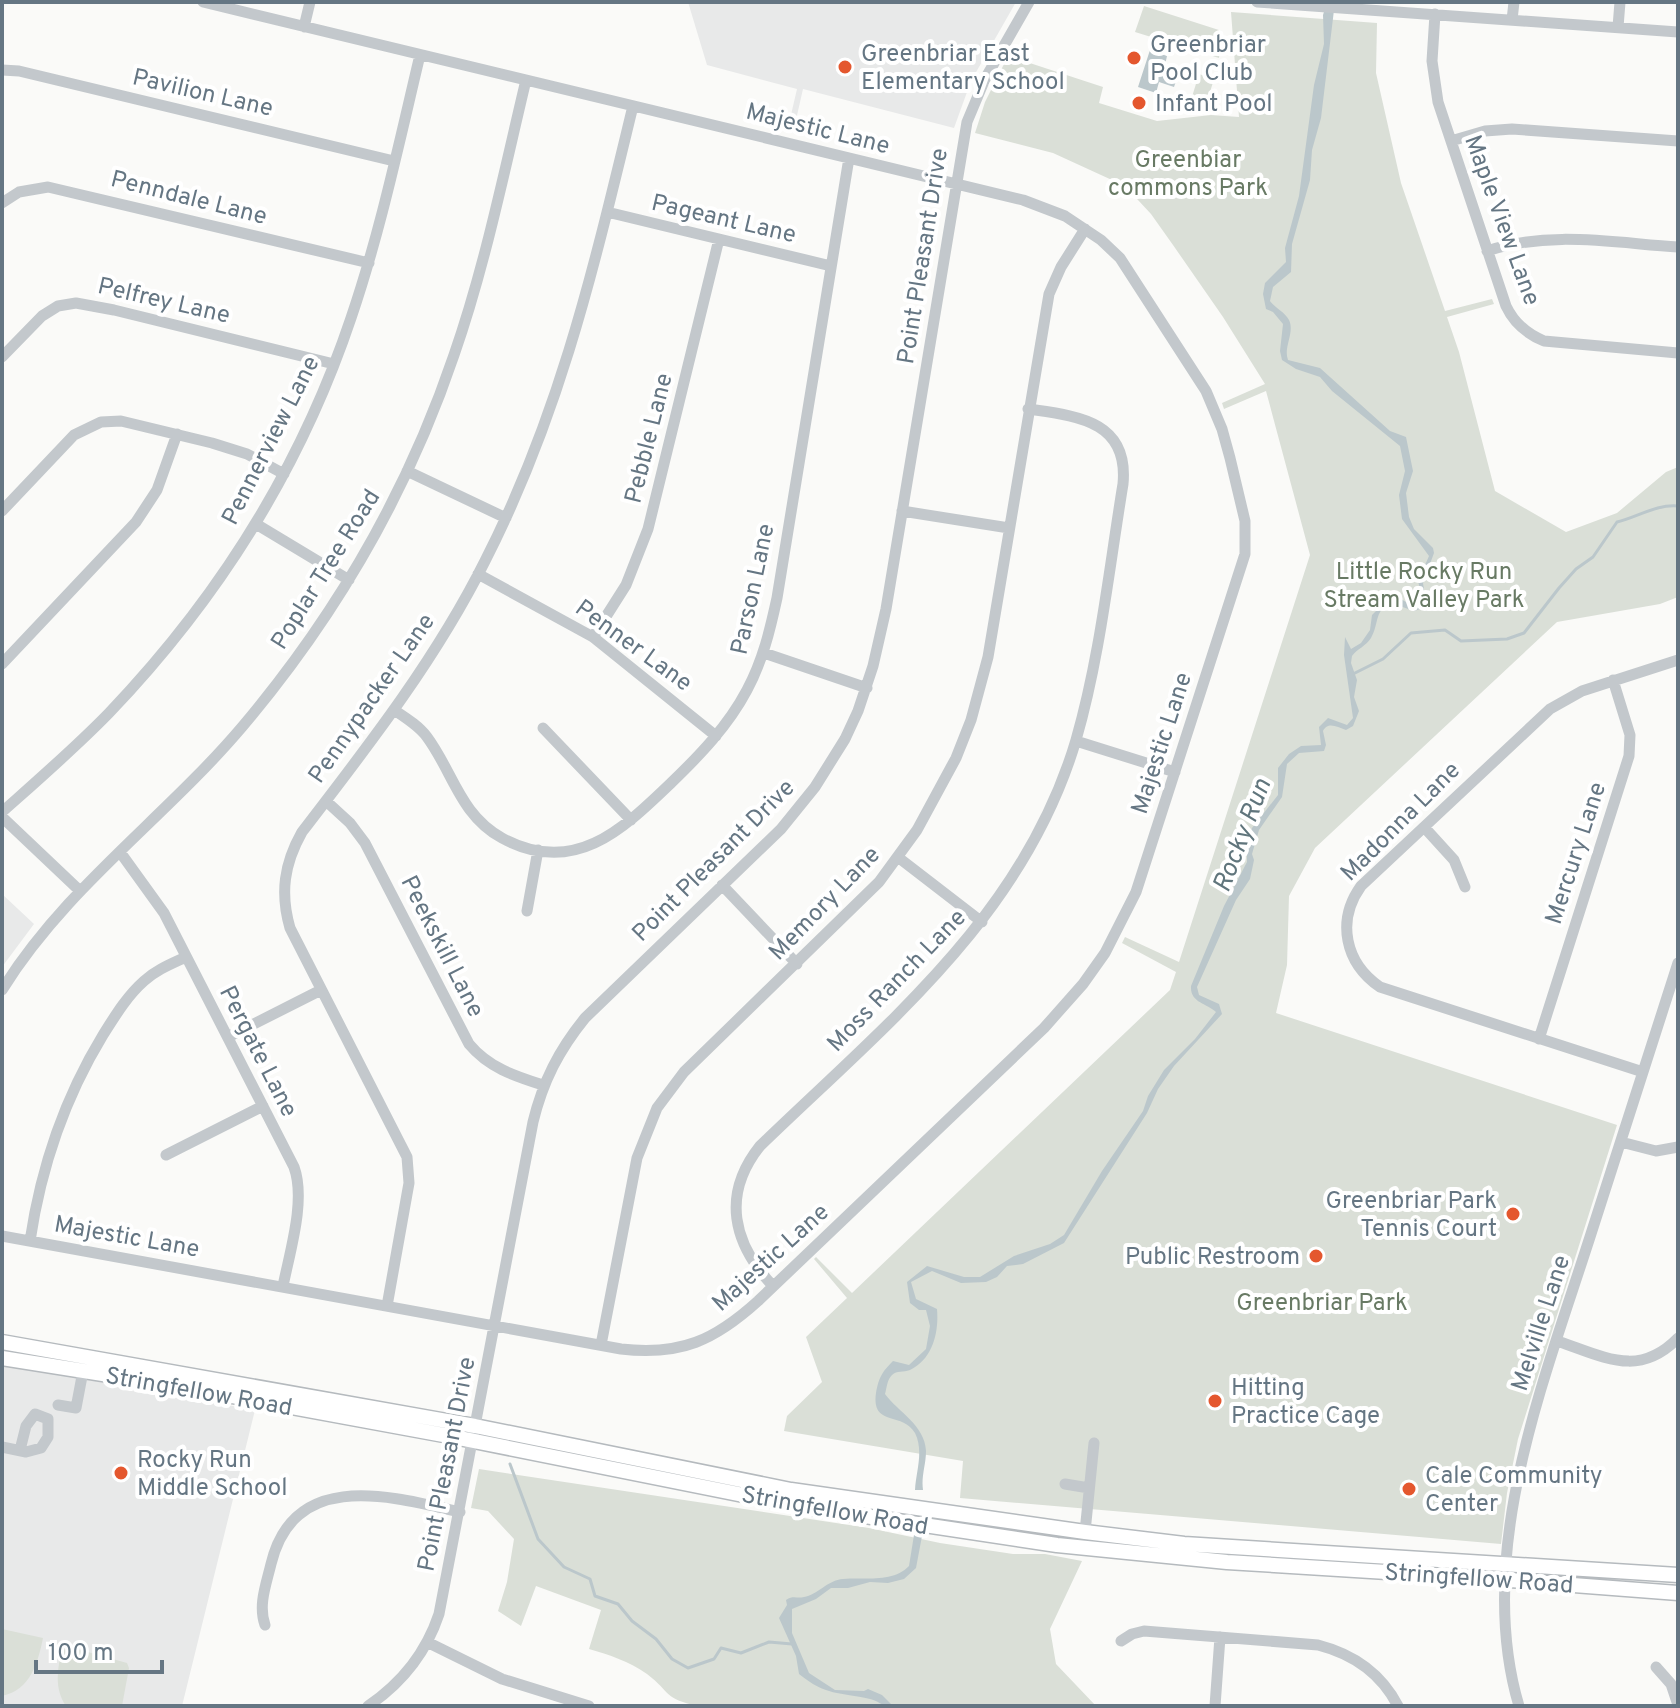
<svg xmlns="http://www.w3.org/2000/svg" width="1680" height="1708" font-family="Overpass,sans-serif">
<style>
.built{fill:#e8e9e9}
.green{fill:#dadfd7}
.water{fill:#bbc7cb}
.lines{fill:none;stroke-linecap:round;stroke-linejoin:round}
.stream{stroke:#bbc7cb;stroke-width:3}
.major-casing{stroke:#b5babe;stroke-width:17}
.minor{stroke:#c3c8cc;stroke-width:11}
.major{stroke:#fff;stroke-width:14}
.poi-dot{fill:#e4572e;stroke:#fff;stroke-width:3}
.labels{text-anchor:middle;stroke-width:8;stroke-linejoin:round;paint-order:stroke}
.poi-label{font-size:24px;fill:#657683;stroke:#fff;text-anchor:start}
.street-label{font-size:24px;fill:#657683;stroke:#fff}
.park-label{font-size:24px;fill:#687a64;stroke:#fff}
.water-label{font-size:26px;font-style:italic;fill:#60757c;stroke:#fff}
</style>
<rect width="100%" height="100%" fill="#fafaf8"/>
<path class="built" d="M688,2H1016L971,81L954,128L803,89L793,133L787,132L797,89L707,65Z
M2,894L34,924L2,967Z
M2,1364L255,1410L182,1706H2Z"/>
<path class="green" d="M1144,6L1222,31L1219,58L1135,32Z
M1231,12L1377,23L1376,73L1401,183L1445,311L1492,299L1494,304L1447,317L1459,352L1495,491L1566,532L1617,513L1666,472L1678,467V597L1660,604L1557,622L1315,848L1289,896L1287,965L1276,1013L1617,1125L1518,1439L1507,1493L1501,1544L960,1498L963,1461L784,1431L787,1416L822,1382L806,1337L847,1298L814,1259L816,1257L852,1293L1170,990L1176,972L1122,943L1125,937L1179,962L1310,555L1266,391L1224,409L1222,403L1265,384L1223,317L1173,245L1151,214L1125,186L1053,153L975,133L985,102L1008,56L1103,87L1099,103L1157,121L1211,115L1239,117Z
M1199,74L1214,79L1206,105L1191,100Z
M479,1469L869,1528L940,1543L1013,1554H1045L1082,1561L1050,1629L1056,1664L1096,1706H699C663,1699 672,1693 647,1674C629,1661 609,1655 589,1649L601,1610L536,1586L521,1626L498,1611L507,1582L514,1539L488,1511L471,1508Z
M2,1629L43,1638C38,1662 31,1690 2,1696Z
M63,1645L127,1663L129,1668L122,1706H66C53,1687 58,1666 63,1645Z"/>
<path class="water" d="M1327,2H1335L1334,10L1321,118L1312,150L1310,180L1292,244L1291,272L1273,287L1270,301C1275,308 1285,312 1289,320C1295,333 1283,347 1288,360L1320,368L1390,431L1406,437L1413,471L1406,493L1409,517L1414,529L1433,548L1434,553L1423,583L1426,603L1423,608L1414,611L1394,604H1399L1394,601C1373,610 1380,622 1371,638C1366,646 1357,649 1352,656L1351,663L1357,680L1354,697L1359,711L1353,726L1346,730C1337,727 1328,721 1323,731L1326,745L1324,751L1299,753L1287,764L1282,797L1259,830L1252,854L1254,860L1250,879L1236,900L1197,987L1199,995L1219,1004L1222,1014L1174,1066L1158,1089L1147,1113L1064,1243L1023,1264L1007,1266L997,1277L986,1282L961,1283L932,1271L911,1282L916,1299L937,1309C939,1332 933,1359 910,1370C903,1373 897,1370 892,1375C887,1380 887,1387 885,1394C898,1412 925,1425 926,1451C926,1465 921,1476 923,1490H915C916,1471 924,1451 915,1433C902,1411 871,1427 876,1393C879,1377 882,1372 893,1361L909,1365L926,1349L930,1326L926,1310H919L910,1303L907,1282L927,1266L964,1277H980L1014,1256L1050,1244L1064,1235L1102,1171L1143,1111L1148,1096L1164,1070L1195,1039L1216,1012C1207,1003 1190,1003 1191,986L1224,906L1247,862V845L1252,828L1278,795V768L1289,754L1301,746L1321,745L1319,727L1328,718L1347,725L1353,718L1344,655L1345,637L1351,649L1361,643L1370,630L1372,615L1390,597L1399,598L1415,607L1423,601L1418,581L1429,556L1402,519L1399,495L1405,471L1400,446L1332,391L1320,377L1296,369L1282,360L1280,351L1283,324L1273,312L1266,309L1263,294L1265,283L1286,262L1285,248L1299,196L1314,85L1324,44L1323,15Z
M1150,50L1167,56L1165,65L1180,69L1174,87L1159,82L1156,93L1138,87Z
M914,1535L922,1536L916,1568L904,1579L888,1583L870,1582L848,1588H831L816,1599L792,1609V1633L809,1673L835,1690L864,1691L868,1689L882,1695L893,1706C879,1706 880,1701 870,1699C839,1692 826,1696 799,1674L796,1656L779,1618L787,1605L786,1600C794,1595 796,1599 804,1597C817,1595 828,1580 843,1579C864,1577 893,1583 909,1566Z"/>
<g class="lines">
<path class="stream" d="M1353,674L1383,659L1411,633L1445,630L1461,641L1507,639L1524,633L1559,588L1576,569L1593,557L1617,522C1638,517 1656,504 1678,506
M510,1464L538,1539L564,1567L590,1579L595,1596L618,1604L632,1621L656,1639L672,1659L688,1668L714,1659L721,1648L741,1653L769,1642L792,1644"/>
<g class="major-casing">
<path id="major" d="M2,1342L475,1426L791,1490L1085,1532L1184,1544L1678,1575
M2,1358L172,1385L449,1436L798,1506L1057,1545L1227,1562L1483,1578L1678,1593"/>
</g>
<path class="minor" d="M1257,2L1678,32
M1435,14L1432,61L1438,102L1506,306C1514,323 1527,334 1544,341L1678,353
M1512,20L1514,2
M304,27L310,2
M1618,27L1620,2
M2,70L19,71L394,161
M1451,141L1485,131L1512,129L1678,141
M2,203L19,192L48,187L369,263
M607,212L831,266
M1487,251C1550,230 1614,243 1678,247
M2,357L42,316L58,306L76,303L114,310L334,364
M407,471L506,518
M2,511L74,435L101,422L121,421L212,443L247,454L284,474
M902,511L1009,528
M256,524L349,580
M478,574L593,637L716,736
M593,637L626,585L648,529L719,239
M764,653L867,688
M2,664L136,522L157,490L177,434
M394,710C406,718 419,726 427,737C453,772 460,815 502,838C574,877 622,830 671,783C700,755 728,726 747,690C763,660 770,630 777,598L849,158
M543,728L631,820
M1076,741L1175,772
M326,801L350,823L365,843L469,1044C489,1068 515,1076 543,1085
M2,812C38,780 75,748 109,713C217,600 301,467 351,318C380,233 399,143 420,55
M2,817L79,890
M1424,827L1454,860L1465,887
M120,852L164,913L294,1167C306,1200 290,1251 283,1286
M899,858L982,922
M722,885L797,964
M527,911L538,850
M2,990C66,887 164,819 242,727C335,617 408,491 454,355C485,266 504,172 526,80
M228,1037L321,990
M1539,1039L1629,756L1630,735L1613,680
M1643,1072L1380,987C1345,963 1336,921 1361,886L1550,709L1582,691L1678,660
M1621,1142L1656,1151L1678,1147
M166,1155L263,1106
M2,1236L621,1349C681,1356 715,1340 758,1301L1044,1028L1083,984L1105,953L1136,892L1245,554V521L1230,458L1222,429L1206,391L1120,258L1101,240L1065,216L1023,200L203,2
M30,1241C41,1167 64,1099 103,1035C115,1016 127,996 144,981C156,970 171,964 186,957
M773,1286C733,1244 721,1195 760,1146C886,1024 1024,916 1076,740C1100,657 1109,569 1123,484C1129,420 1076,416 1028,409
M387,1306L409,1183L407,1157L290,928C280,893 284,864 302,832C369,745 436,659 485,561C561,412 594,266 633,106
M1557,1341C1603,1356 1638,1379 1678,1338
M601,1345L637,1158L657,1108L684,1072L879,882L917,830L956,758L971,720L988,657L1049,294L1061,267L1085,229
M58,1405L76,1408L83,1371
M2,1447L26,1452L41,1448L48,1437V1419L35,1414L26,1426L20,1450
M1065,1484L1089,1488
M1085,1532L1094,1443
M265,1625C258,1605 266,1585 271,1564C294,1469 390,1496 460,1512
M1121,1641L1132,1634L1144,1631L1318,1645C1353,1654 1381,1673 1398,1706
M429,1643L502,1679L589,1706
M1656,1667L1671,1684L1678,1705
M368,1706C402,1683 426,1653 439,1614L533,1122C543,1081 559,1050 585,1018L781,829L815,787L845,739L858,711L873,666L886,609L967,122L985,79L1029,2
M1215,1706L1220,1637
M1519,1706C1474,1555 1543,1383 1589,1240C1619,1148 1648,1055 1678,963"/>
<use href="#major" class="major"/>
</g>
<g class="poi-dot">
<circle cx="1134" cy="58" r="8"/>
<circle cx="845" cy="67" r="8"/>
<circle cx="1139" cy="103" r="8"/>
<circle cx="1513" cy="1214" r="8"/>
<circle cx="1316" cy="1256" r="8"/>
<circle cx="1215" cy="1401" r="8"/>
<circle cx="121" cy="1473" r="8"/>
<circle cx="1409" cy="1489" r="8"/>
</g>
<g class="labels">
<g class="poi-label">
<text x="1150" y="52">Greenbriar<tspan x="1150" dy="28">Pool Club</tspan></text>
<text x="861" y="61">Greenbriar East<tspan x="861" dy="28">Elementary School</tspan></text>
<text x="1155" y="111">Infant Pool</text>
<text x="1497" y="1208" text-anchor="end">Greenbriar Park<tspan x="1497" dy="28">Tennis Court</tspan></text>
<text x="1300" y="1264" text-anchor="end">Public Restroom</text>
<text x="1231" y="1395">Hitting<tspan x="1231" dy="28">Practice Cage</tspan></text>
<text x="137" y="1467">Rocky Run<tspan x="137" dy="28">Middle School</tspan></text>
<text x="1425" y="1483">Cale Community<tspan x="1425" dy="28">Center</tspan></text>
</g>
<g class="street-label">
<text transform="translate(203 92) rotate(13)" y="8">Pavilion Lane</text>
<text transform="translate(818 128) rotate(14)" y="8">Majestic Lane</text>
<text transform="translate(189 197) rotate(14)" y="8">Penndale Lane</text>
<text transform="translate(724 218) rotate(13)" y="8">Pageant Lane</text>
<text transform="translate(1503 220) rotate(70)" y="8">Maple View Lane</text>
<text transform="translate(922 256) rotate(-81)" y="8">Point Pleasant Drive</text>
<text transform="translate(164 300) rotate(13)" y="8">Pelfrey Lane</text>
<text transform="translate(648 438) rotate(-76)" y="8">Pebble Lane</text>
<text transform="translate(270 440) rotate(-63)" y="8">Pennerview Lane</text>
<text transform="translate(325 569) rotate(-58)" y="8">Poplar Tree Road</text>
<text transform="translate(752 589) rotate(-78)" y="8">Parson Lane</text>
<text transform="translate(634 645) rotate(36)" y="8">Penner Lane</text>
<text transform="translate(371 698) rotate(-55)" y="8">Pennypacker Lane</text>
<text transform="translate(1161 743) rotate(-72)" y="8">Majestic Lane</text>
<text transform="translate(1400 821) rotate(-45)" y="8">Madonna Lane</text>
<text transform="translate(1575 853) rotate(-72)" y="8">Mercury Lane</text>
<text transform="translate(713 860) rotate(-45)" y="8">Point Pleasant Drive</text>
<text transform="translate(824 903) rotate(-46)" y="8">Memory Lane</text>
<text transform="translate(443 946) rotate(63)" y="8">Peekskill Lane</text>
<text transform="translate(896 980) rotate(-46)" y="8">Moss Ranch Lane</text>
<text transform="translate(259 1051) rotate(63)" y="8">Pergate Lane</text>
<text transform="translate(127 1236) rotate(10)" y="8">Majestic Lane</text>
<text transform="translate(770 1257) rotate(-42)" y="8">Majestic Lane</text>
<text transform="translate(1540 1323) rotate(-72)" y="8">Melville Lane</text>
<text transform="translate(199 1391) rotate(10)" y="8">Stringfellow Road</text>
<text transform="translate(446 1464) rotate(-79)" y="8">Point Pleasant Drive</text>
<text transform="translate(835 1510) rotate(10)" y="8">Stringfellow Road</text>
<text transform="translate(1479 1578) rotate(4)" y="8">Stringfellow Road</text>
</g>
<g class="park-label">
<text x="1188" y="167">Greenbiar<tspan x="1188" dy="28">commons Park</tspan></text>
<text x="1424" y="579">Little Rocky Run<tspan x="1424" dy="28">Stream Valley Park</tspan></text>
<text x="1322" y="1310">Greenbriar Park</text>
</g>
<g class="water-label">
<text transform="translate(1241 835) rotate(-69)" y="9">Rocky Run</text>
</g>
</g>
<rect width="1680" height="1708" fill="none" stroke="#657683" stroke-width="8"/>
<path d="M36 1660v12h126v-12" fill="none" stroke="#657683" stroke-width="4"/>
<text x="48" y="1660" font-size="24" fill="#657683" stroke="#ffffff" stroke-width="6" paint-order="stroke">100 m</text>
</svg>
